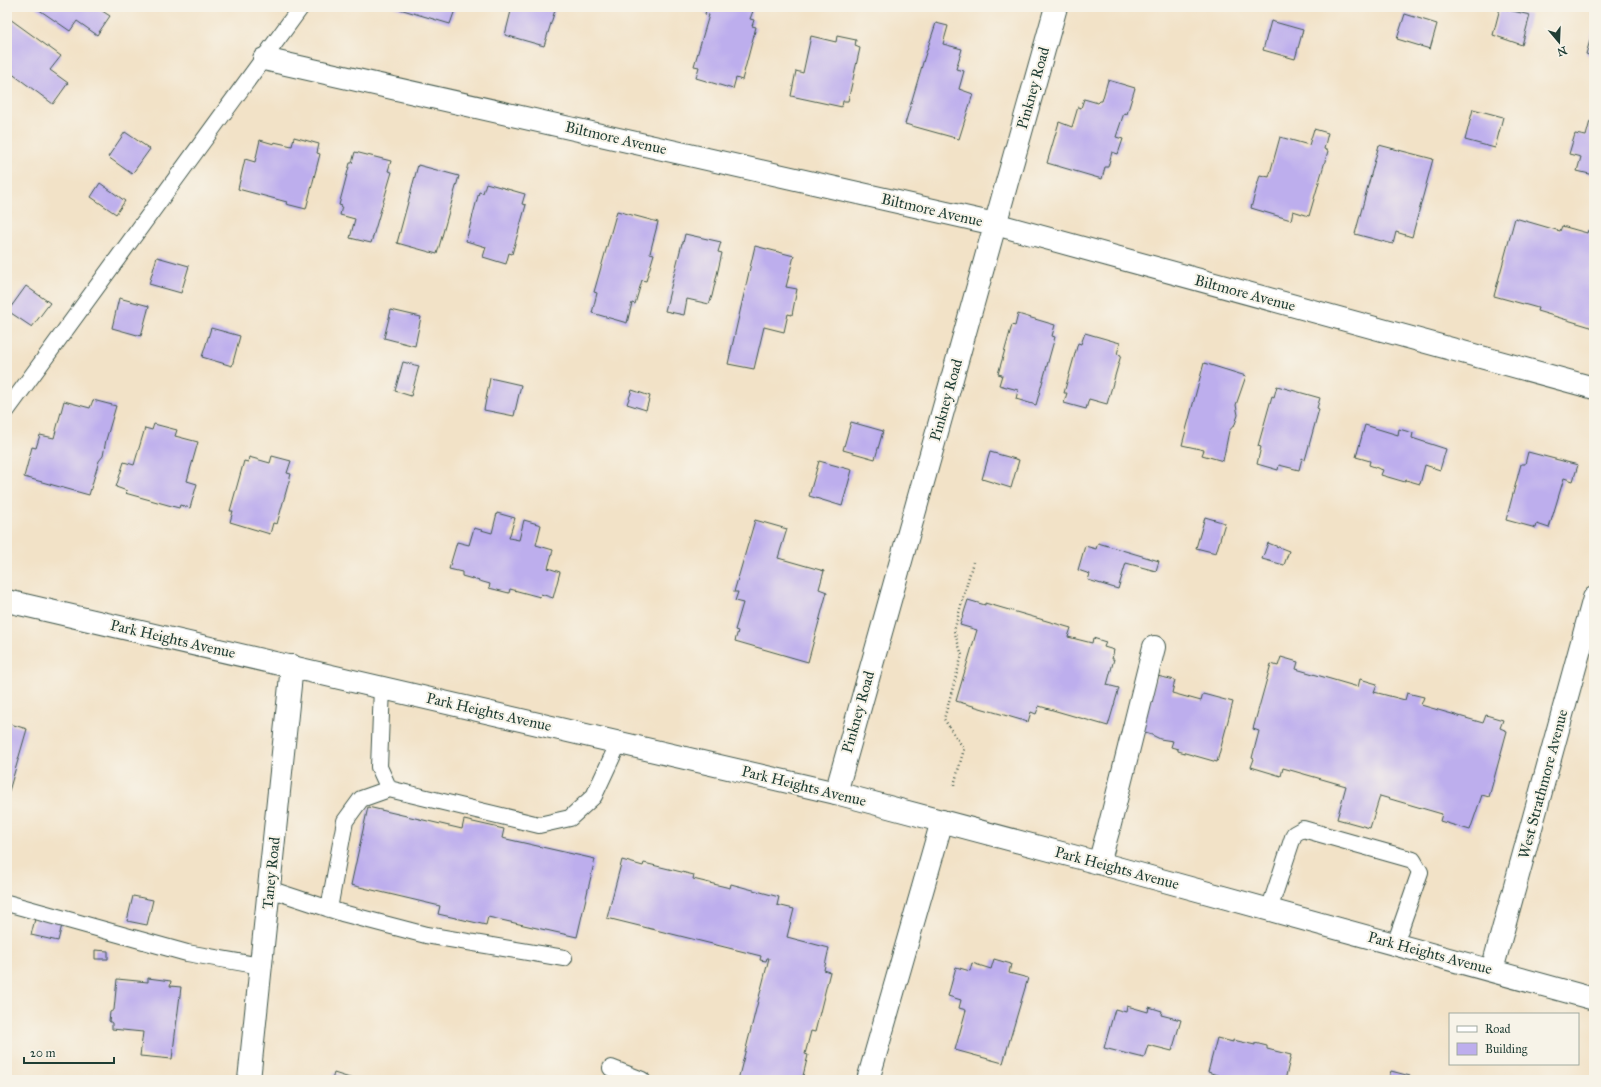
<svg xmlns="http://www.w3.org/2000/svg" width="1601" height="1087" font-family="'IM FELL Great Primer',serif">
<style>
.building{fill:#bdaeed}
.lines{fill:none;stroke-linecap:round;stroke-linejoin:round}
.lane-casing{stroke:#3f564a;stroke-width:18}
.street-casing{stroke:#3f564a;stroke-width:24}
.secondary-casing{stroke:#3f564a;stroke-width:24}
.path{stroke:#3f564a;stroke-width:2.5;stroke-dasharray:1 3;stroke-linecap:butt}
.lane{stroke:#fff;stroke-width:16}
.street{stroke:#fff;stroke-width:22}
.secondary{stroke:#fff;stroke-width:22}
.labels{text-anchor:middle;stroke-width:4;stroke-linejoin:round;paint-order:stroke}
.street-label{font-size:15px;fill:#1f3d34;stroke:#f7f3e8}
</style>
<rect width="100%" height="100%" fill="#f7f3e8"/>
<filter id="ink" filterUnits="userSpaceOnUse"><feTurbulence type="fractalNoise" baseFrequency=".025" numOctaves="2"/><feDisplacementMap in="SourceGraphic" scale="8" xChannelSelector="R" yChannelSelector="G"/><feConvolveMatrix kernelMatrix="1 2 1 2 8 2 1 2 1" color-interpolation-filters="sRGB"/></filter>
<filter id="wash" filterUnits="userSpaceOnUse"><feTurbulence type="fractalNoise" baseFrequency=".012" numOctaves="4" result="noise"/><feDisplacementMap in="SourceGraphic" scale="16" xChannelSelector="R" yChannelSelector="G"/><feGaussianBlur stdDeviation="0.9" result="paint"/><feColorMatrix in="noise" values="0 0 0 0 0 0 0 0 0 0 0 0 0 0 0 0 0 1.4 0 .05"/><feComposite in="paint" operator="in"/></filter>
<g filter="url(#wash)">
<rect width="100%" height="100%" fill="#f2e2c7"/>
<g id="blocks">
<path class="building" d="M35,7H96L110,16L97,35L77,21L70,31Z
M393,7H456L450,24Z
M512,7H556L544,46L505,35Z
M707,7H740L753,11L750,19L754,20L752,26L756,27L742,80L736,78L733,89L696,78L699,67L694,66L709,15L705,14Z
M1500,8L1530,15L1522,45L1493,35Z
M1405,14L1437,24L1430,49L1397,39Z
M10,19L61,56L50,70L68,83L53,104L7,70V21Z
M1271,21L1303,30L1295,59L1263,50Z
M936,23L948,26L943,44L962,49L956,69L964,71L959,89L973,94L959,139L905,124L924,59Z
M1594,27V57L1586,54Z
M811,36L836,42L837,36L856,40L855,46L860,48L848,101H843L842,107L791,96L796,71L803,73Z
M1108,80L1135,88L1127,114L1124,113L1116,137L1123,139L1118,154L1112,152L1108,167H1105L1102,179L1047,163L1059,122L1072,127L1078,107L1081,108L1084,99L1098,103L1100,101H1102Z
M1473,109L1503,117L1495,148L1465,140Z
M1590,121L1594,122V175L1577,171L1581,157L1569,154L1575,134L1586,136Z
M1314,129L1328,133L1324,149L1328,151L1309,216L1293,211L1291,220L1251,208L1260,175L1269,177L1280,137L1309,145Z
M125,132L150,149L132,174L108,157Z
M294,137L319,144L317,153L320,154L306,209L286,204L287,202L238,189L245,159L255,162L260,140L274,144V142L292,146Z
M1379,145L1433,159L1412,237L1396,232L1393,244L1355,234Z
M355,152L391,161L388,171L392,172L371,243L350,238L355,219L340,215L342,206L339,205L350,163H352Z
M418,165L459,176L437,254L397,243Z
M100,183L125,201L116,214L91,197Z
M486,183L525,194L522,204L526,205L512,254L509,253L506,264L483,257L486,247L466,241L479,192L483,193Z
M617,211L658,222L650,253L654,254L646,281L642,280L635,304L632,303L627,323L592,313L597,293L594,292Z
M1515,218L1560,231L1562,226L1587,233L1588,230L1594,232V282L1591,292H1594V328L1537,311L1538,308L1494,296Z
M685,234L721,242L718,252L722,253L712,296L709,304L687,299L684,315L665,311L682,243H683Z
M755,246L794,256L786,287L797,289L792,315L788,314L784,332L764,327L754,369L728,364Z
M157,257L189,266L181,293L149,284Z
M26,286L50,303L32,327L8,311Z
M119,298L149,306L141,336L112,328Z
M391,310L421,317L415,346L384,338Z
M1018,314L1055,325L1052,336L1055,337L1036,405L1016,399L1018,390L999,385L1002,375L998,374L1012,325L1015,326Z
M211,328L240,336L232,366L202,357Z
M1085,333L1120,343L1117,354L1121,355L1107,404L1089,399L1086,409L1064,403L1067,393H1064L1078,343L1081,344Z
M403,362L419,366L411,396L395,391Z
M1204,363L1246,376L1236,405L1238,415L1235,424L1229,431L1223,461L1202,455L1204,450L1182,445Z
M490,378L521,385L514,416L484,410Z
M1277,386L1320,398L1317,408L1319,409L1305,460L1302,458L1299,470L1279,465L1278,470L1257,464L1261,447L1258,446L1272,396L1274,397Z
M632,390L650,396L646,410L627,404Z
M93,400L116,406L106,440L103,456L99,461L89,495L24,477L32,447L36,448L40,435L54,438L64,401L90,408Z
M851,422L883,431L875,459L843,450Z
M154,424L177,430L175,436L198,442L187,481L197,484L190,508L180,505L179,508L125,493L127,491L116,487L124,462L134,465L145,428L152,430Z
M1365,425L1398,435L1399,429L1413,433L1412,438L1446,449L1440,470L1425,465L1420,484L1406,480L1405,482L1381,475L1383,470L1369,465L1370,461L1356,457Z
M990,452L1019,460L1011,488L982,479Z
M1528,452L1578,465L1573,481L1564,478L1549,528L1537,524L1536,528L1506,520L1521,464H1525Z
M272,456L291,461L287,473L291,474L277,524L273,523L270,534L230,522L233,511H230L244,461L248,462L249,457L270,463Z
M819,461L852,470L842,506L809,496Z
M497,513L515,518L509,538L519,540L524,520L541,525L536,545L553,550L548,568L560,572L553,598L541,594L540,597L510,589L509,593L489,588L490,584L462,576V572L449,569L457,542L469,545L474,528L492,533Z
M1205,517L1225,523L1216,553L1196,548Z
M755,520L787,529L778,558L824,571L819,589L827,592L808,662L735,641L738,631L735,630L743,603L735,601L738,592H734Z
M1098,543L1159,561L1156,571L1126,563L1118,589L1088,580L1090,574L1078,570L1085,546L1096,549Z
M1268,543L1289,551L1284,565L1262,559Z
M968,600L985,605V603L1071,628L1068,637L1092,643L1093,638L1106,642L1104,647L1114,650L1112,659H1114L1107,685L1119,688L1108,726L1039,706L1036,714L1031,712L1028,722L956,701L977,630L960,625Z
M1281,657L1298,662L1296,669L1358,687L1360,679L1377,684L1374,692L1405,700L1407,693L1424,697L1421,705L1483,723L1486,715L1503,720L1500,728L1507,731L1489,797L1482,795L1470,830L1440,821L1442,814L1380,796L1370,828L1337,819L1346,786L1283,768L1281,776L1251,767L1254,759L1252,758L1259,731L1253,729L1271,664L1278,666Z
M1157,676L1175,680L1172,693L1201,701L1203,694L1233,702L1217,762L1178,751V749L1171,747L1173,741L1160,739L1152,735L1138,731Z
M7,723L27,729L7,798Z
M368,807L462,829L464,820L504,829L502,838L595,859L577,937L488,917L486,925L438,914L440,906L351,885Z
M622,860L643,866L644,863L694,875L693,879L730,888L731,884L779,897L777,905L794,909L787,937L829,948L824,970L830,972L815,1032L811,1031L805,1054L808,1055L802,1080H738L769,958H767L766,961L760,960L761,956L607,918Z
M133,896L153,900L147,925L127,921Z
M36,915L63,921L58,941L31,935Z
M95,950L108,951V959H95Z
M994,959L1011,964L1009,973L1028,978L1003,1063L955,1050L966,1010L959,1008L961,1000L948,996L956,967L970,971L972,963L991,969Z
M148,978L171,981L170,986L181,987L172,1059L140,1056L143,1032L112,1029V1023L109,1021L110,1012L114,1010L117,979L148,982Z
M1127,1006L1148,1012L1149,1007L1162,1011L1161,1015L1181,1020L1172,1051L1148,1045L1144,1058L1104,1048L1115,1009L1126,1012Z
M1217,1038L1233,1042V1040L1255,1045V1043L1267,1046V1049L1291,1055L1285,1080H1228L1222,1078L1223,1077L1208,1072Z
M1391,1071L1410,1076L1409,1080H1388Z
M334,1073L356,1080H332Z"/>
</g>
</g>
<g filter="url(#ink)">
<use href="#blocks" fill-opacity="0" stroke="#3f564a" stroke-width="1"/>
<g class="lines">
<g class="lane-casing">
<path id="lane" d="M7,410L301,7
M382,687L379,767L389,789
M269,889L342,913L426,935L564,958
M7,903L187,953L261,966
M329,909L345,821L361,799L389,789L539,825L570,818L594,796L619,742
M1269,910L1294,834L1303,829L1413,860L1420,872L1395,944
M611,1068L642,1080"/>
</g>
<g class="street-casing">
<path id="street" d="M264,59L995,224L1594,388
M836,793L1056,7
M1099,863L1109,828L1154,647
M1492,970L1594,598
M249,1080L292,666
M868,1080L942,821"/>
</g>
<g class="secondary-casing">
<path id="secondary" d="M7,601L836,793L1099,863L1594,999"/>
</g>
<path class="path" d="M954,785L964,749L944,719L962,655L954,631L973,562"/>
<use href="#lane" class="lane"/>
<use href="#street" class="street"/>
<use href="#secondary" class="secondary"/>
</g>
</g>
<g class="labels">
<g class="street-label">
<text transform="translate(1033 88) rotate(-74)" y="5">Pinkney Road</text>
<text transform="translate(616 138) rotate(13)" y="5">Biltmore Avenue</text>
<text transform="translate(932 210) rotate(13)" y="5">Biltmore Avenue</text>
<text transform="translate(1245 293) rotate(15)" y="5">Biltmore Avenue</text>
<text transform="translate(946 400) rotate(-74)" y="5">Pinkney Road</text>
<text transform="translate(173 639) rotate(13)" y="5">Park Heights Avenue</text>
<text transform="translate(489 712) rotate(13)" y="5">Park Heights Avenue</text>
<text transform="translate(858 712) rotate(-74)" y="5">Pinkney Road</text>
<text transform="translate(1543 784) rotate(-75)" y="5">West Strathmore Avenue</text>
<text transform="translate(804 786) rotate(14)" y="5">Park Heights Avenue</text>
<text transform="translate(1117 868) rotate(15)" y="5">Park Heights Avenue</text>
<text transform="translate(271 873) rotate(-84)" y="5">Taney Road</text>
<text transform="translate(1430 953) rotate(15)" y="5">Park Heights Avenue</text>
</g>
</g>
<rect width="1601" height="1087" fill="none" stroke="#f7f3e8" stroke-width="24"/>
<rect x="1449" y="1013" width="130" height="52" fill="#f7f3e8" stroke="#a1aaa0"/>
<rect x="1457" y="1026" width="20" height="6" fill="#ffffff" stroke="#a1aaa0"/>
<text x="1485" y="1033" font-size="12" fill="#1f3d34">Road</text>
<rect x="1457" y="1043" width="20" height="12" fill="#bdaeed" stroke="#a1aaa0"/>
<text x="1485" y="1053" font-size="12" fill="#1f3d34">Building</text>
<g transform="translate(1559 42) rotate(161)" stroke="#f7f3e8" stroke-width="3" paint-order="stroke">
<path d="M0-3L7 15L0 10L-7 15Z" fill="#1f3d34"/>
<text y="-6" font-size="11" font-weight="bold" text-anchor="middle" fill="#1f3d34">N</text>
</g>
<path d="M24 1057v6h90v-6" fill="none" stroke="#1f3d34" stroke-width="2"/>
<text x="30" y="1057" font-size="12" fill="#1f3d34" stroke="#f7f3e8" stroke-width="3" paint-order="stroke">20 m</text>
</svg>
